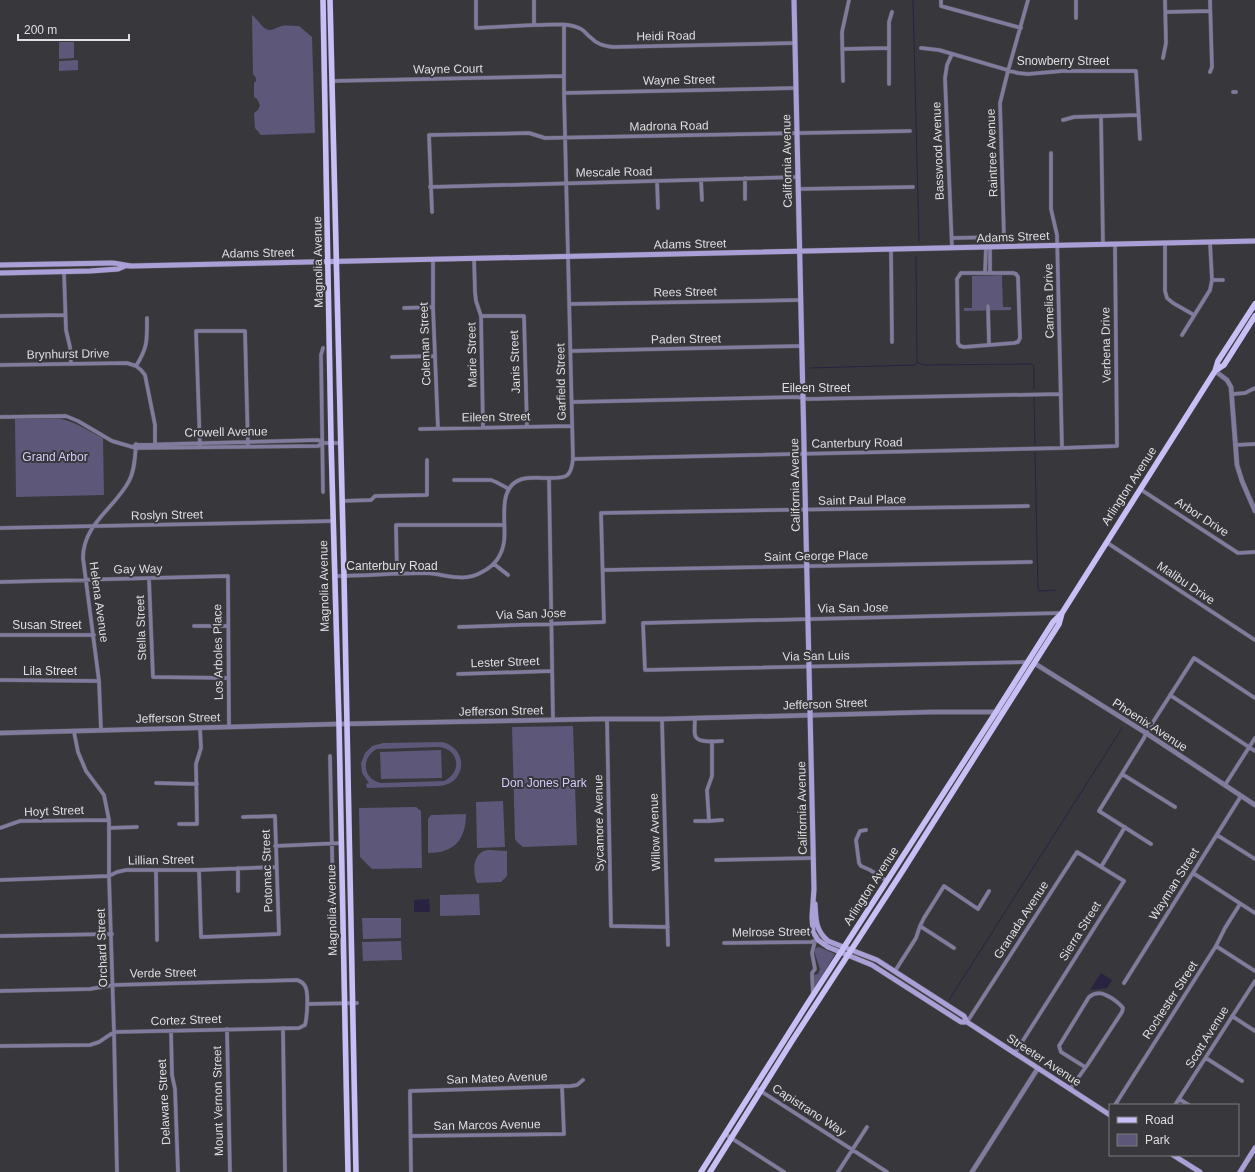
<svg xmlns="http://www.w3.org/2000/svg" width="1255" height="1172" font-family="Helvetica,sans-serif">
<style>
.green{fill:#5d5779;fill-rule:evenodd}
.water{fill:#292241}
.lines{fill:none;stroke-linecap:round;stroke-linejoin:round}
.stream{stroke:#292241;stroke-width:1}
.minor-casing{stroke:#56555a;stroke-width:4.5}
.tertiary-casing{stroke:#56555a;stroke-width:5.5}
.secondary-casing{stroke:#56555a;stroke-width:6}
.primary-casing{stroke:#56555a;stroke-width:6}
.minor{stroke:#817b9d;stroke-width:3.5}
.tertiary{stroke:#817b9d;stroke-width:4.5}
.secondary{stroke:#aaa0d7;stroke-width:5}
.primary{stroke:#c9bff7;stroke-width:5.5}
.labels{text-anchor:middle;stroke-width:4;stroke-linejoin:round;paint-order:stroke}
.street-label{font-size:12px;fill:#dfdee1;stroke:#38373c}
.park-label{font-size:12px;fill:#d3cbfc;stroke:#38373c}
</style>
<rect width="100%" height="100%" fill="#38373c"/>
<path class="green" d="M252,15C257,19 262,27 266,29C272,32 276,27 282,26C287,25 294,26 299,26L312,37L315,133L261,135L255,128L254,113L258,110L260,105L257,99L254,97V83L256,81V78L253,74Z
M59,42H74V58L59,59Z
M78,60V70L59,71V61Z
M1002,275L1003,307H1011V310L964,311V308H972V276Z
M53,418C73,419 86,430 103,438L104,495L16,497L15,419Z
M573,726L577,845L523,847L517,842L515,839L512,727Z
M442,742C469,748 467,784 439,786L367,788L366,784L369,783L362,773L361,763L365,753L372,746L383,743ZM438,747C459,748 463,772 444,781L381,783C362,779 361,757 377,749Z
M441,750L442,778L381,779L380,752Z
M503,801L505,847L477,848L476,802Z
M416,807L421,811L422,868L372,869L360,857L359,808Z
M466,814C466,840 454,853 428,853V819L431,815Z
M490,850L507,851V876L501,882L477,883C473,873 472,856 484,851C486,850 488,850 490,850Z
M479,894L480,915L440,916V895Z
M362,918H401V938L363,939Z
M401,941L402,960L363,961L362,942Z
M819,947L835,954L813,991V975L818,974L820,969L814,951L816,948Z"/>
<path class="water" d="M429,899L430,912H414V900Z
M1101,973L1112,980L1107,988L1090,990Z"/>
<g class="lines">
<path class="stream" d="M913,0L919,241
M918,363L924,365L1031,364L1034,366V389
M810,368L915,365L917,363L916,256
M1034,397L1035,445
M1035,453L1038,590L1040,591L1056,590
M949,1000L1122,728"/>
<g class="minor-casing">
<path id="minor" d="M476,0V28L534,25
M534,0V25C549,25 567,22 581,29C585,31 587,35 590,37C597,44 603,46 613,47L795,43
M941,0V6L1021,28
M1076,0V18
M1210,0L1212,67L1210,72
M1166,12L1210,11
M921,48L939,50L1018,73L1028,74L1062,71H1136L1140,139
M843,49L888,48
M1163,58L1166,43L1165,0
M332,81L564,76
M843,81L842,32L849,0
M889,84V22L892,12
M1233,92H1236
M564,93L796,88
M1101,116L1103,245
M1063,120L1074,117L1138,115
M1051,153V209L1057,235L1062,448
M745,178V199
M701,180L702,200
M657,181L658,208
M430,187L798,177
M798,189L913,187
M432,212L429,135L529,133L545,138L910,131
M952,238L1004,237L1000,103L1008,71L1028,0
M1165,243V291L1167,298L1173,303L1194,315
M952,248L945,78L947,65L952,54
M891,250L892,342
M474,258L475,292L476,301L481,316L483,428
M433,259V307L438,429
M64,272L66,330L70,347L71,364
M961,273H1013L1016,274L1018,277L1020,338L1018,342L1014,343L964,347L960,346L958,343L957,279Z
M985,273L986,247
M990,273V247
M1212,280H1223
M570,304L800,300
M988,306L989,345
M404,308L433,307
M0,316L65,315
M481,316H524L527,427
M147,318C147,340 148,347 136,366L141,370L145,375L155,425V444
M1182,335L1210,290L1212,280L1210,242
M323,348L321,355L323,492
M571,351L802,346
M392,357L435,356
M0,365L127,363L136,366
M1233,394L1245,393L1255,388
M572,402L797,397L808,399L1061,394
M0,417L66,416L78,421L112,441L136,448L318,446L323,443
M420,429L572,426
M135,445L318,440L323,443H340
M1235,445L1255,444
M200,447L196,331H245L248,446
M573,459L1062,448L1117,446L1115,245
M454,480H491L496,482L509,489
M1140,489L1238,553L1255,552
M342,501L371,500L375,496L427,495V460
M0,528L334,521
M1106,542L1255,640
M494,564L508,575
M603,570L1031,562
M397,574L396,525H504
M335,576C365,576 395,573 426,573C445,574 464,583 482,572C494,566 502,555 504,542C507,522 496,487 522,479C530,477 541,478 549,478
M149,579L153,677L228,678
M0,582L228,576L229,727
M194,626H227
M459,627L604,622L601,513L1028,506
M0,635H94
M1028,662L645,670L643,623L1061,613
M458,674L552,671
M0,680L99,681
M1170,695L1255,751
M695,718C695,723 694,730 695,735C697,744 715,741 722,741
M607,719L611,926L668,927
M662,719L668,945
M553,720L549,478C566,478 571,478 573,459L564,93V25
M101,730L99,681L83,558C83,524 115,508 129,481C135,470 135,456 136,444
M74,732L78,752L86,771L104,795L109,820V876L114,1032L117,1172
M712,741V776L707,790L709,821L722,820
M330,756L334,942L336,949
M1122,774L1175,807
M156,783L197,784
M1225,785L1255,738
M695,821H709
M179,824H197L196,764L201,748L200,728
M0,828L20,821L109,820
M109,828L137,827
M866,830L860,831L856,840L859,863L861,866L870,870L887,881
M1217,835L1255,859
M1151,844L1099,811L1144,738L1146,733L1194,658L1255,698
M275,846L342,843
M716,860L813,858
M1101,867L1125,827
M238,868V891
M156,870L157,940
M199,870L201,937L279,934L275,816L243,817
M1193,873L1255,913
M0,880L109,876L117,872L126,870H199L276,867
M920,926L954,948
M0,936L112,934
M724,943L811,942L818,940
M1216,946L1255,971
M895,971L916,938L920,926L924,918L944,886L978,909L989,891
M1124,983L1241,796
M0,991L90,989L113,985L297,980C300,981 303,982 305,986C309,992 307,1018 305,1025L299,1028L114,1032L99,1042L90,1045L0,1046
M813,995L812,973L815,969L812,953L815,941
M307,1004L357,1003
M1232,1016L1255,1031
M967,1022L1077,852L1124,881L1015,1053
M283,1028L285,1172
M227,1029L230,1172
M171,1031L172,1075L175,1089L178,1172
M1206,1058L1242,1081
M756,1088L887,1172
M1070,1089L1088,1064L1122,1012L1123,1008C1120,1004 1117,1002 1113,999C1105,994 1098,990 1089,997L1059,1046L1061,1052L1085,1067
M1179,1099L1189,1105
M1115,1105L1216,946L1225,928L1240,904
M1175,1105L1255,981
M725,1134L784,1172
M411,1136L564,1134L562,1086
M411,1172L410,1091L571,1086L577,1085L583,1080
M838,1172L867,1127"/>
</g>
<g class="tertiary-casing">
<path id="tertiary" d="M1215,371L1227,380L1231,387L1237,465L1242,481L1255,511
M1034,663L1146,733L1255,805
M0,733L339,724L596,719H662L932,712H1003
M972,1172L1038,1068"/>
</g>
<g class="secondary-casing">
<path id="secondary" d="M794,0L814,889L812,917L813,932L818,940L828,947L872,965L961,1022H967
M0,265L112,263C119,263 125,266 132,266L1255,241
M0,273L90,271L118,269L125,266
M815,904C816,919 815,930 828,941L877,960L964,1016L967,1022L1110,1115
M1173,1155L1200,1172
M1240,1172L1255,1148"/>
</g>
<g class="primary-casing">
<path id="primary" d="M323,0L331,440L339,724L348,1172
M330,0L344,576L356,1172
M1215,371L1224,365L1255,316
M701,1172L806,1006L996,712L1053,622L1062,613
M710,1172L792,1041L900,875L1059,624L1062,613L1215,371L1218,361L1255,304"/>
</g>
<use href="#minor" class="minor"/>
<use href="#tertiary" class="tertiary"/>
<use href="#secondary" class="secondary"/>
<use href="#primary" class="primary"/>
</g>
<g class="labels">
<g class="street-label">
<text transform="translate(666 36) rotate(-1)" y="4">Heidi Road</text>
<text x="1063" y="65">Snowberry Street</text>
<text transform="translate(448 69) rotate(-1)" y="4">Wayne Court</text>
<text transform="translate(679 80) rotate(-1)" y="4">Wayne Street</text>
<text transform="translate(669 126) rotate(-1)" y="4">Madrona Road</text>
<text transform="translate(938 151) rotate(-92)" y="4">Basswood Avenue</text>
<text transform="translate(992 153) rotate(-92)" y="4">Raintree Avenue</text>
<text transform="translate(787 161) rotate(-91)" y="4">California Avenue</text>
<text transform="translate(614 172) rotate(-1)" y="4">Mescale Road</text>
<text transform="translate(1013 237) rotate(-2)" y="4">Adams Street</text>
<text transform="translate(690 244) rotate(-1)" y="4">Adams Street</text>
<text transform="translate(258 253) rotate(-1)" y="4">Adams Street</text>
<text transform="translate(318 262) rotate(-91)" y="4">Magnolia Avenue</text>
<text transform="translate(685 292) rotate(-1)" y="4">Rees Street</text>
<text transform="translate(1049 301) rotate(-91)" y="4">Camelia Drive</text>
<text transform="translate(686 339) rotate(-1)" y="4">Paden Street</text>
<text transform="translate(425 344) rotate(-92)" y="4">Coleman Street</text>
<text transform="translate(1106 345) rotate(-91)" y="4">Verbena Drive</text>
<text transform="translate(68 354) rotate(-1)" y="4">Brynhurst Drive</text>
<text transform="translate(472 355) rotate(-91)" y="4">Marie Street</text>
<text transform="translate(515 362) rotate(-92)" y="4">Janis Street</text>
<text transform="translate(561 382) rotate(-91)" y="4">Garfield Street</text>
<text x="816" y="392">Eileen Street</text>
<text transform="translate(496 417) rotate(-1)" y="4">Eileen Street</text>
<text transform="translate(226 432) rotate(-1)" y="4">Crowell Avenue</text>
<text transform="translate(857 443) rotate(-1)" y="4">Canterbury Road</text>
<text transform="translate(795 485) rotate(-91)" y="4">California Avenue</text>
<text transform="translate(1129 486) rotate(-57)" y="4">Arlington Avenue</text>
<text transform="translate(862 500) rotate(-1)" y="4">Saint Paul Place</text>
<text transform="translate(167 515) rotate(-1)" y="4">Roslyn Street</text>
<text transform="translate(1202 517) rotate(33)" y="4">Arbor Drive</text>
<text transform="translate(816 556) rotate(-1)" y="4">Saint George Place</text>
<text x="392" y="570">Canterbury Road</text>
<text transform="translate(138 569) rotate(-1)" y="4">Gay Way</text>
<text transform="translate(1186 583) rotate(34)" y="4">Malibu Drive</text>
<text transform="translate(324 586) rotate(-91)" y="4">Magnolia Avenue</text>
<text transform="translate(99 602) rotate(82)" y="4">Helena Avenue</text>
<text transform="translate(853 608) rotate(-1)" y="4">Via San Jose</text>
<text transform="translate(531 614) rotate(-2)" y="4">Via San Jose</text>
<text x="47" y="629">Susan Street</text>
<text transform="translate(141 628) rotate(-92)" y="4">Stella Street</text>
<text transform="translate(218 652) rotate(-91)" y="4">Los Arboles Place</text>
<text transform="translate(816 656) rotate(-1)" y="4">Via San Luis</text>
<text transform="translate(505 662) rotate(-2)" y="4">Lester Street</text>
<text x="50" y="675">Lila Street</text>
<text transform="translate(825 704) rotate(-2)" y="4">Jefferson Street</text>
<text transform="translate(501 711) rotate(-1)" y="4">Jefferson Street</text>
<text transform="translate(178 718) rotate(-1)" y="4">Jefferson Street</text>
<text transform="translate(1150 725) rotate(33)" y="4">Phoenix Avenue</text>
<text transform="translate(802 808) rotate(-91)" y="4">California Avenue</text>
<text transform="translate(54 811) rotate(-2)" y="4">Hoyt Street</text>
<text transform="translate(599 823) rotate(-91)" y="4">Sycamore Avenue</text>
<text transform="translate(655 832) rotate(-92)" y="4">Willow Avenue</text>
<text transform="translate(161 860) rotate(-1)" y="4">Lillian Street</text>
<text transform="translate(267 871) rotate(-92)" y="4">Potomac Street</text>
<text transform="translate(1174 884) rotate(-58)" y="4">Wayman Street</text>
<text transform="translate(871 886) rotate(-57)" y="4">Arlington Avenue</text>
<text transform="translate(332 910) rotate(-91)" y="4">Magnolia Avenue</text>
<text transform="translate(1021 920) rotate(-57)" y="4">Granada Avenue</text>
<text transform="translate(1080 931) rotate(-58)" y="4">Sierra Street</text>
<text transform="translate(771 932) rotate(-1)" y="4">Melrose Street</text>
<text transform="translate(102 948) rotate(-92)" y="4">Orchard Street</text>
<text transform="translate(163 973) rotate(-1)" y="4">Verde Street</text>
<text transform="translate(1170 1000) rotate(-57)" y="4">Rochester Street</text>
<text transform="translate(186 1020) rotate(-2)" y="4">Cortez Street</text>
<text transform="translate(1207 1037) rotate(-58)" y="4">Scott Avenue</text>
<text transform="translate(1044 1060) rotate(33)" y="4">Streeter Avenue</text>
<text transform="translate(497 1078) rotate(-2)" y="4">San Mateo Avenue</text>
<text transform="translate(218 1101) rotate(-91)" y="4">Mount Vernon Street</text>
<text transform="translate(164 1102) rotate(-93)" y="4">Delaware Street</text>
<text transform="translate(809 1110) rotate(33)" y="4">Capistrano Way</text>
<text transform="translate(487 1125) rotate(-1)" y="4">San Marcos Avenue</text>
</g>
<g class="park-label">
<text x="55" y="461">Grand Arbor</text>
<text x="544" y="787">Don Jones Park</text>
</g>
</g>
<rect x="1109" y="1104" width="130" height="52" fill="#38373c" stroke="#7b7a7e"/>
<rect x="1117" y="1117" width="20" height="6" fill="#c9bff7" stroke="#7b7a7e"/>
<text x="1145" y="1124" font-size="12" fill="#dfdee1">Road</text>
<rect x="1117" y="1134" width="20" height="12" fill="#5d5779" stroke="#7b7a7e"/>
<text x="1145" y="1144" font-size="12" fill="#dfdee1">Park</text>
<path d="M18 34v6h111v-6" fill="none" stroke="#dfdee1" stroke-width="2"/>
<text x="24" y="34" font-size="12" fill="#dfdee1" stroke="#38373c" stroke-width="3" paint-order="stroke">200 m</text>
</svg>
